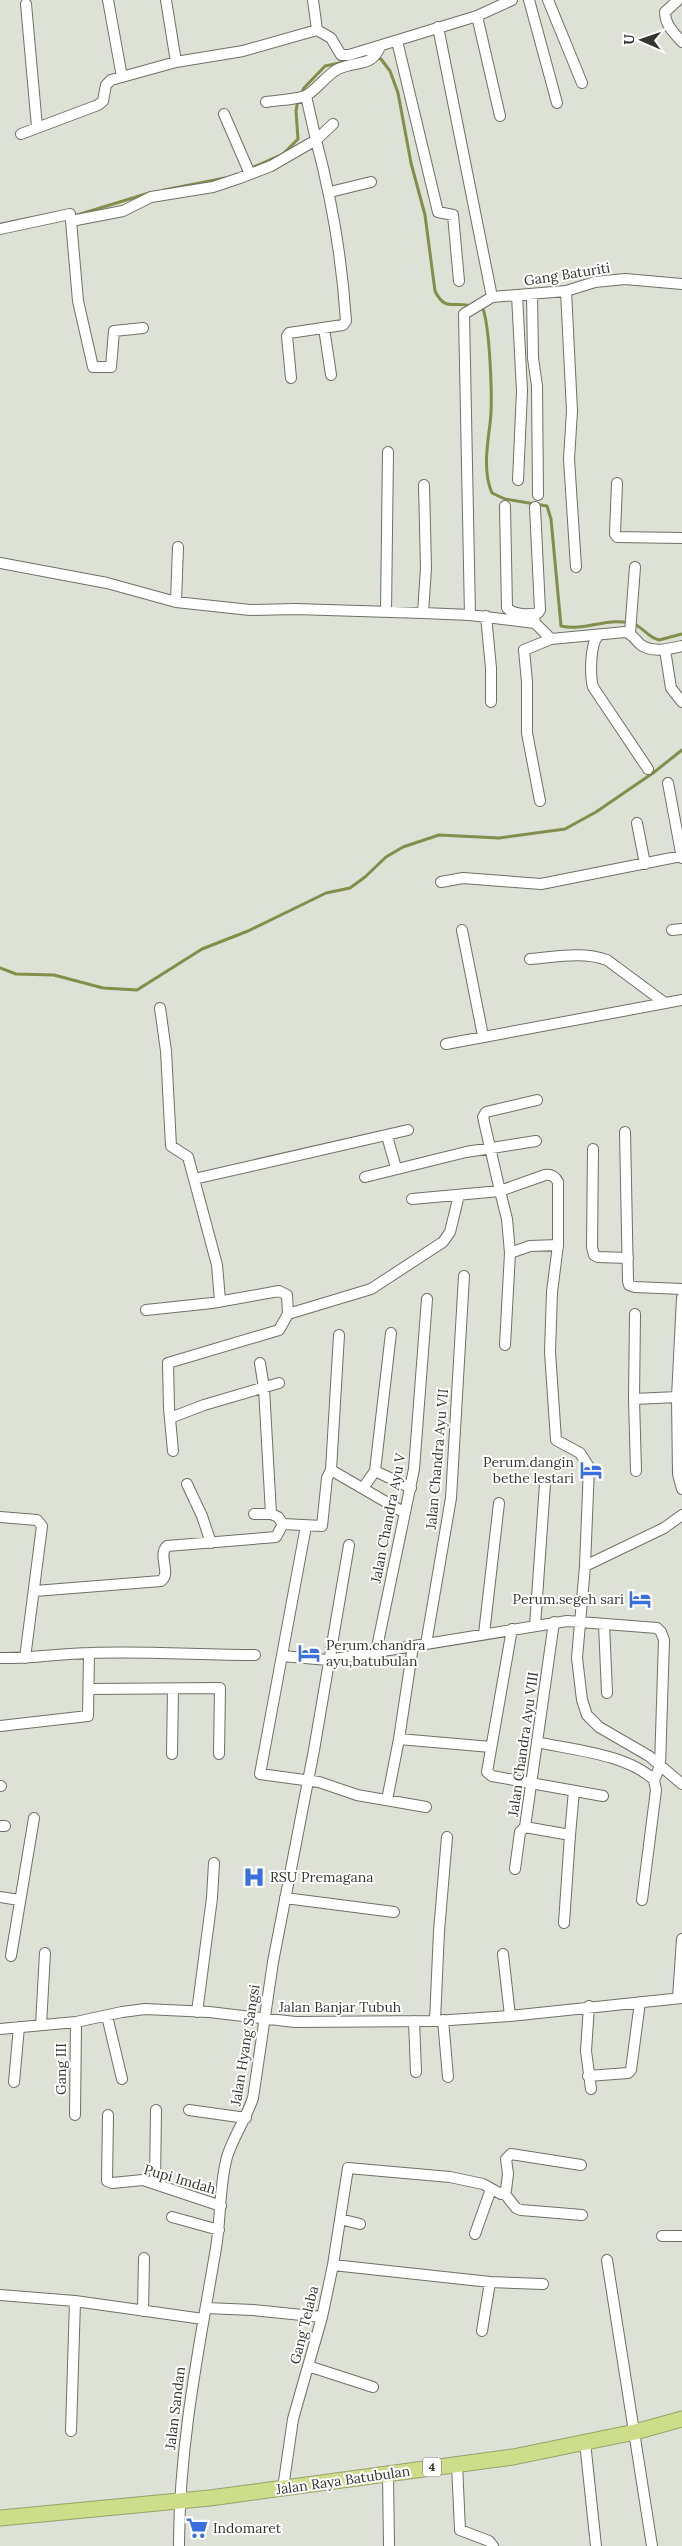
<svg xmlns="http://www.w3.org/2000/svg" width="682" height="2546" font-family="Lora,serif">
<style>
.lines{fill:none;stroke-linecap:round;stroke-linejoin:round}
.stream{stroke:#838e4b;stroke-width:3}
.minor-casing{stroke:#6f7166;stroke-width:12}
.highway-casing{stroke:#98a26a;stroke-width:17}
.minor{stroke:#fff;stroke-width:10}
.highway{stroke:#cedd8a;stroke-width:15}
.labels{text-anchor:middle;stroke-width:4;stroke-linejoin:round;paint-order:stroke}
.shield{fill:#fff;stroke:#70716d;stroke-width:1}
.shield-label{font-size:12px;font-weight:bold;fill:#33342f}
.street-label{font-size:14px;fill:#33342f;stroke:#fff}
.poi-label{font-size:14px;fill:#33342f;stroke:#fff;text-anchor:start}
</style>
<rect width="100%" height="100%" fill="#dee1d5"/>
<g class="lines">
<path class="stream" d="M377,58L381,59L390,71L398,93L411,163L425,215L435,291C445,312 454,301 472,306
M301,94L304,88L325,66L368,57
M249,169L283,154L298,139L296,111L298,100
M164,190L225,178
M74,216L149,193
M478,308L483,309C490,329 493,402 490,424C487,446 483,473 492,493L505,499L547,506L551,519L561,626C585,632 611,615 636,625C644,629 649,638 659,640L682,634
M0,968L16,974L54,975L103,988L137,990L202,949L248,931L326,893L350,888L365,877L386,857L403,847L439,835L499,838L565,829L596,812L653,773L682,750"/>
<g class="minor-casing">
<path id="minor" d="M108,0L122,77
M166,0L176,62
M313,0L317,30L331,38L341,55H349L477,16L512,0
M529,0L557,103
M548,0L582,83
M677,1L665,12C665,25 674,33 682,42
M26,4L37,127
M477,16L500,116
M438,27L492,297
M397,41L438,212L453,215L459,281
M266,102C278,100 293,100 305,96C315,92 326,75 338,69C357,60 371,68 380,47
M224,114L250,174
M21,134L98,105L103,101L106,85L111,80L176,62L243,51L317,30
M330,192L371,182
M71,221L78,301L93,367H111L114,331L143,328
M0,229L70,214L71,221L123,211L151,197L213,187L240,178L271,166L316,140L306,96
M566,291L572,411L569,459L576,567
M532,294L533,358L537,386L538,495
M517,295L522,391L518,480
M324,328L331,375
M291,378L287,336L289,333L343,325L346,321C342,259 332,200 316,140L333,124
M617,483L615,534L617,537L682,538
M424,485L426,568L423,613L470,615
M505,506L507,608C514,615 529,615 538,613L540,610L535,507
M0,563L107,583L176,602L250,610L295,609L423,613
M176,602L178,547
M386,612L388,452
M486,616L491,668V702
M534,617L535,623L551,639
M535,623L470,615L464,314L492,297L566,291L595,282L625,279L682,284
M630,633L635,567
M598,636C590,644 590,676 593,687L648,769
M665,650L671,688L682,702
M668,783L682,858
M540,801L527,733V682L524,650L551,639L625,632C633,634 635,640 641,645C653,653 669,649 682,646
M637,823L645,864
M441,882L463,878L541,884L682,856
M462,930L483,1036
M672,930L682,929
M530,959C555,957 583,951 607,960L665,1003
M160,1008L166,1051L171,1146L188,1157L194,1179
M446,1044L682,1000
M537,1100L486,1112L483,1117L500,1191L545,1175C551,1174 555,1176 558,1182V1245
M625,1132L628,1281L629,1285L635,1287L682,1289
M387,1136L396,1168
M593,1149L592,1247L594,1255L598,1257L628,1258
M365,1177L466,1152L536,1141
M412,1199L500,1191L507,1219L510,1253L530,1246L558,1245L552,1292L550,1352L556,1440L580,1453L589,1467L585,1566L577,1658L582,1700L587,1715L599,1727L649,1756L682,1784
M682,1298L677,1397L678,1474L682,1489
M220,1300L217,1265L194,1179L408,1130
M146,1310L212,1303L279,1291L287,1295L288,1314L279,1330L168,1363L169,1408L173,1451
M288,1314L371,1289L443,1242L450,1232L459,1195
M505,1345L510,1253
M260,1363L264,1388L271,1514L278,1517L283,1524
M634,1399L635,1314
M170,1418L204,1405L279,1383
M331,1470L405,1513
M375,1471L411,1488
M636,1471L634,1399L677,1397
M187,1484L202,1516L211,1543
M363,1488L375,1471L391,1333
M254,1514H271
M0,1517L37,1520L42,1526L25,1658
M306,1526L260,1774L319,1782L357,1795L426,1807
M585,1566L664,1528L682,1515
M35,1591L161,1581C172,1573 157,1556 167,1546L276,1537L283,1524L322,1526L327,1478L331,1470L339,1335
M554,1622L525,1827L570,1835L564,1923
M604,1624L607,1693
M535,1626L545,1484
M512,1629L487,1772L492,1776L603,1796
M484,1634L499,1503
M426,1644L451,1498L464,1276
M376,1652L414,1469L427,1299
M282,1656L328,1660L567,1621L657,1628L661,1632L664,1640L660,1766L654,1780
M0,1658C31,1659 61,1653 91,1653C146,1651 200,1655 255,1655
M90,1689L220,1688L219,1754
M0,1726L88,1716L89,1653
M399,1739L491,1747
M537,1742C572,1750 627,1754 654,1780L656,1790L642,1900
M172,1754L173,1689
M0,1786H1
M387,1800L399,1739L413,1646
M0,1826H5
M570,1835L574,1791
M515,1869L520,1832L525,1827
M0,1897L19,1900
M285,1898L394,1912
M503,1954L510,2016
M11,1956L34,1818
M678,1998L682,1939
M589,2006L586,2051L591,2089
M197,2012L212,1898L214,1863
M107,2016L122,2079
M443,2020L448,2077
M414,2021L416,2072
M435,2021L439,1931L447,1837
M41,2025L45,1953
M0,2029L76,2022L122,2012L145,2009L209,2012L295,2022L435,2021L510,2016L682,1998
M588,2076L628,2073L631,2070L640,2002
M14,2082L19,2027
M189,2110L246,2118
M75,2115L76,2022
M108,2115L107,2181L112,2183L143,2180L221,2206
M155,2183L156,2110
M504,2193L516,2208L521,2210L582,2215
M172,2217L219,2230
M340,2219L360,2224
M475,2234L491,2189
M662,2236H682
M607,2260L652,2546
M333,2265L490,2282L543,2284
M0,2295L75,2301L203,2319
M206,2308L253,2310L322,2317
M143,2311L144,2258
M482,2331L490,2282
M308,2366L373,2387
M71,2431L75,2301
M585,2442L596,2546
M457,2464L460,2530L489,2541L493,2546
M388,2474L389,2546
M283,2488L293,2419L322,2317L333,2265L348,2168L450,2177L483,2184L501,2194L506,2190L508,2174L506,2159L511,2154L581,2165
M179,2546C179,2444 199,2348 216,2248C221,2218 219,2186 227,2157C233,2137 246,2119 253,2098L273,1962L314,1750L349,1545"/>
</g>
<g class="highway-casing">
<path id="highway" d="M0,2518L210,2498L513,2457L635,2432L682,2419"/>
</g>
<use href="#minor" class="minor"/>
<use href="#highway" class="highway"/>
</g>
<defs>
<g id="hotel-bare" transform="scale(1.725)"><path d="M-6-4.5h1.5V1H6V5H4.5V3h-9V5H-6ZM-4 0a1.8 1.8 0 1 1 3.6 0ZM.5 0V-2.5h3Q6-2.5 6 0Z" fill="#3a6fdf" stroke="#fff" stroke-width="2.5" paint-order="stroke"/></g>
<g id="hospital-bare" transform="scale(1.725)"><path d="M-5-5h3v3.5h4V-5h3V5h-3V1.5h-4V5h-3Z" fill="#3a6fdf" stroke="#fff" stroke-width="2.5" paint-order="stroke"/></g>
<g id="supermarket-bare" transform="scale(1.725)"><path d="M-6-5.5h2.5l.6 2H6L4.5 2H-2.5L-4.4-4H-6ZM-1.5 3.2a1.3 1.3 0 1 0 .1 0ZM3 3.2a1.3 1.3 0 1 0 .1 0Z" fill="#3a6fdf" stroke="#fff" stroke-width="2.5" paint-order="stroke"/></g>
</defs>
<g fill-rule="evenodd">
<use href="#hotel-bare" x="591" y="1470"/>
<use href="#hotel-bare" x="640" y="1599"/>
<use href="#hotel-bare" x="309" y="1653"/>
<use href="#hospital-bare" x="254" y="1877"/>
<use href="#supermarket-bare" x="197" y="2528"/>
</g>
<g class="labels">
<rect class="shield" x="423" y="2457.5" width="18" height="19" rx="4"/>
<g class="shield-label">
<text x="432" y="2471">4</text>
</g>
<g class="street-label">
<text transform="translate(567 274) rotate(-9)" y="5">Gang Baturiti</text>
<text transform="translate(437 1459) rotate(-85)" y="5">Jalan Chandra Ayu VII</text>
<text transform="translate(388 1518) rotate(-79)" y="5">Jalan Chandra Ayu V</text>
<text transform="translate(523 1744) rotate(-82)" y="5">Jalan Chandra Ayu VIII</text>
<text x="340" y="2012">Jalan Banjar Tubuh</text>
<text transform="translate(245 2045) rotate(-81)" y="5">Jalan Hyang Sangsi</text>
<text transform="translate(61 2069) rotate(-90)" y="5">Gang III</text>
<text transform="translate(180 2179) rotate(16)" y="5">Pupi Imdah</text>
<text transform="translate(304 2325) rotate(-76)" y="5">Gang Telaba</text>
<text transform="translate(175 2408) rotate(-83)" y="5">Jalan Sandan</text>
<text transform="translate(343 2480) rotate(-8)" y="5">Jalan Raya Batubulan</text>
</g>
<g class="poi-label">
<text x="574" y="1467" text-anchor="end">Perum.dangin<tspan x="574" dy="16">bethe lestari</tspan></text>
<text x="624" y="1604" text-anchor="end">Perum.segeh sari</text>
<text x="326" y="1650">Perum.chandra<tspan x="326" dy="16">ayu,batubulan</tspan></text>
<text x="270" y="1882">RSU Premagana</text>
<text x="213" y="2533">Indomaret</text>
</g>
</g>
<g transform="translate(642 40) rotate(272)" stroke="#ffffff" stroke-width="4" paint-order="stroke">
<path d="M0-4L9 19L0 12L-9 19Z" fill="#33342f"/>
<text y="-8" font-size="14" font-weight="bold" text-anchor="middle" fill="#33342f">U</text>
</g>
</svg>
